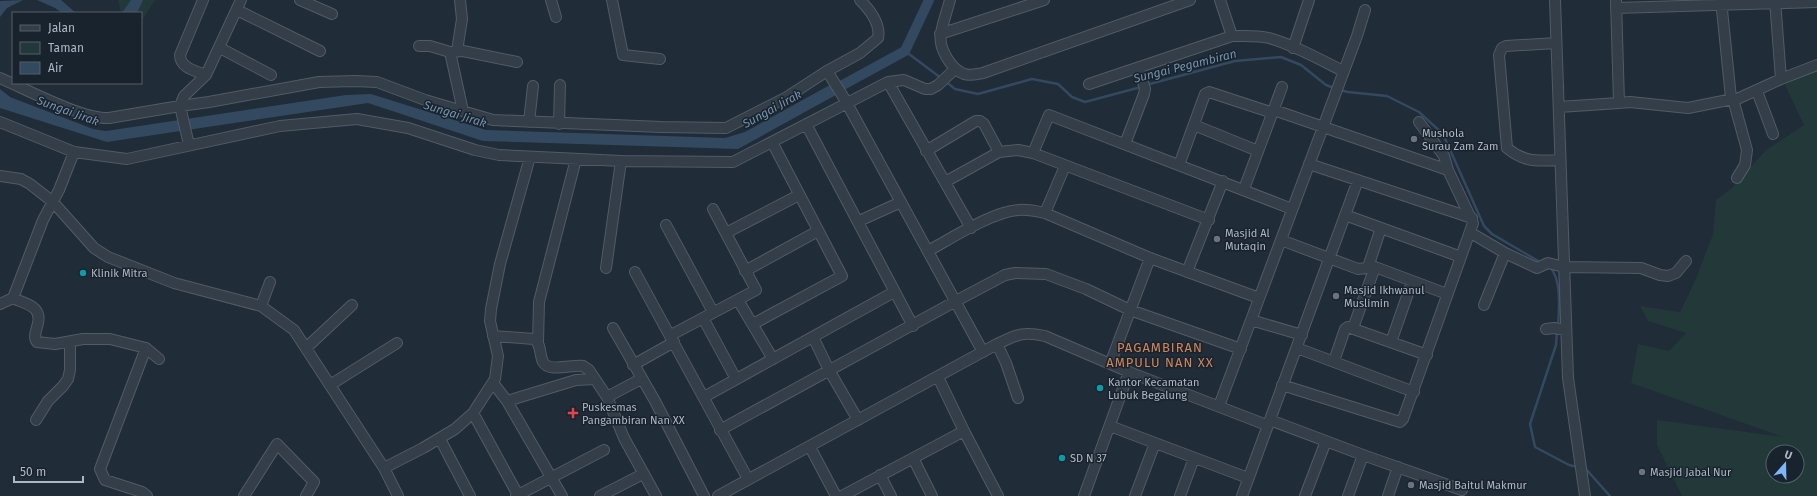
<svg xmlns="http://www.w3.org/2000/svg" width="1817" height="496" font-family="'Fira Sans',sans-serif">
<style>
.green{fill:#223839;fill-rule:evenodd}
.water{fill:#334960}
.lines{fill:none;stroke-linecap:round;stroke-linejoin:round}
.stream{stroke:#334960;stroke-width:2.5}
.canal{stroke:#334960;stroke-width:10}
.minor-casing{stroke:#515b66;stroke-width:12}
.minor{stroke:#343e48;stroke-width:10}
.worship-dot{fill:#6b7280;stroke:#19232d;stroke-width:1.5}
.culture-dot{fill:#0f9aa8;stroke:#19232d;stroke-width:1.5}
.health-dot{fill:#e0444e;stroke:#19232d;stroke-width:1.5}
.labels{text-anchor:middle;stroke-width:3;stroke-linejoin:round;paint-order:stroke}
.poi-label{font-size:11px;fill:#aeb8c5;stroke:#19232d;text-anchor:start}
.water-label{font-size:12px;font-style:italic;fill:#7591ae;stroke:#19232d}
.quarter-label{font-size:13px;letter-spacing:1px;fill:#d58659;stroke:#19232d}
</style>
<rect width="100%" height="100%" fill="#202c38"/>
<path class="green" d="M118,0H155L141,22V13H121Z
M1817,65V496H1682L1657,445V420L1783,437L1631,383L1638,344L1669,351L1686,333L1648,321L1640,306L1680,312L1695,281L1713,234L1716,200L1732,188L1766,150L1804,125L1783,81ZM1773,452H1797V476H1773Z"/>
<path class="water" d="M23,0L7,8L0,17V1Z
M32,0H61L76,13H62L55,8L37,0Z
M131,0H143L137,13H122Z
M837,81L843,91L738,149L483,141L368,103L107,142L0,108V89L10,97L93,129L106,131L346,95L371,94L486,130L725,138L745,132Z"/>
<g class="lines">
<path class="stream" d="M905,51L941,78
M945,81L955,89L978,94L1032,79L1058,84L1072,97L1085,102L1141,87
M1146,85L1235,61L1281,57L1301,65L1326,85L1334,88
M1339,90L1348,92L1387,96L1419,112L1443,134L1484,226L1492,234L1540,262
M1550,267C1562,280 1559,310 1558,326
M1557,331L1556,345L1530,424L1535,447L1569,465L1578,467
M1585,468L1610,496"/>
<path class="canal" d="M830,92L905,51L929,0"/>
<g class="minor-casing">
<path id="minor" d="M203,0L180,55C180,68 196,71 206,75
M300,0L332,14
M551,0L556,17
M612,0L623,55L660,59
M950,0C947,11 943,22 941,33C938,48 951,69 964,74C970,76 977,74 983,73L1190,0
M1220,0L1232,36
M1555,0L1568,378L1585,496
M1721,0L1731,98L1737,99L1781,79L1817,65
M1775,0L1781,79
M1616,8L1817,2
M237,10L320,51
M940,34L1044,0
M1556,43L1506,46L1502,48L1499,55L1507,148C1525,163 1538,161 1560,160
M419,46H430L450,52L463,111
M220,48L271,75
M1293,48L1309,0
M457,51L462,19L460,0
M450,52L463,51L517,62
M827,71L844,98L983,352
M0,78C28,90 81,119 109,118L180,106L184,96L206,75L241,0
M888,82L971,228
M1089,84L1232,36C1244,36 1256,35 1269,38C1294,45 1319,59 1343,71
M1757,91L1773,134
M1619,103L1630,102L1688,108L1733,99L1747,150L1745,165L1737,178
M1559,107L1619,103L1616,0
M1274,110L1448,170
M0,122L74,152L127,159L280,126L357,119L408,128L475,150L499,155L621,161L733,162L888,82L904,80L925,89H931L938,85L955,69
M529,122L533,86
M559,124L560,85
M806,124L913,326
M1194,125L1258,151
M1125,144L1144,94L1145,89L1139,67
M189,145L180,106L209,102L319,82L355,81L377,82L425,100L493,120L661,127L726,128L787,97L827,71L860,53L878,38C881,23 869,9 860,0
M926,151L976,121H980L984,124L999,152
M1033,153L1049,115L1292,209
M1309,164L1472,218
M1179,165L1205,94L1209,92L1273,113
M0,176L21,179L30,184L53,202L94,248L108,257L174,283L261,306L294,330L384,468L398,496
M945,182L999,152L1018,150L1033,153L1209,220
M1244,189L1282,87
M1045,213L1065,166
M1345,215L1461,257
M859,221L901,202
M666,225L713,312
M726,233L799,195
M1471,233L1505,253L1537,268L1548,263L1564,267L1641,268L1660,275L1668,276L1676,273L1686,261
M1281,240L1358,269L1375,267L1447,294
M928,251C952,238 992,212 1018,210C1027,209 1036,211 1045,213L1150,258L1259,298
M1368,267L1381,228
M606,268L621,161
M745,271L818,231
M635,272L748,479
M1187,272L1223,181
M13,298C20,302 29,303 35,309C45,320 30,334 37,342L55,344L83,339H110L146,348L100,469L105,480L142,492L147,496
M738,300L773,359
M0,304L13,298L43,220L59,190L74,152
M1484,305L1505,253
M261,306L270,282
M703,318L736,379
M1251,320L1302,335
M753,324L842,276L772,142
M613,328L655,401L704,496
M1353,328L1375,267
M1546,329L1554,328L1566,330
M671,335L756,290L713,209
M493,336L534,339C542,345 539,354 543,362C549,373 573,364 583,366L589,370L595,379
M813,337L829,370L858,420
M538,342L539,302L576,159
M1391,342L1412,282
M997,344L1006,363L1018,398
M146,348L159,359
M306,348L352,305
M1297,348L1414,392
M1334,361L1345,329L1348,327L1427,355
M1110,364L1150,258
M633,365L674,342
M938,377L964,431L998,496
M493,383L507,401L576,380L595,379L607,397L624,438L656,496
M330,385L397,343
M1282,385L1400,422L1403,419L1473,223L1448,170L1444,156L1419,122
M607,397L641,379
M704,397L894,292
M507,401L562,496
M1219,406L1357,36L1365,10
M473,413L518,495
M36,420L48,401L63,386L68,379L70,370V343
M1270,420L1363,455L1462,490
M1110,426L1248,478
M720,430L956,301L1005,275L1015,273L1046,274L1086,289L1130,310L1241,349
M440,439L470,496
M810,447L836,496
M913,458L932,496
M384,468L423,448L455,429L473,413L495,379L498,356L490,321L491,309L500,264L530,157
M880,475L891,496
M244,496L277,444L314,482L306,496
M516,496L604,450
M600,496L643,474
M718,496L997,344C1017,335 1022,331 1045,336L1129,372L1264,424L1267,427
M842,496L964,431
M1084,496L1129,372
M1135,496L1155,443
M1180,496L1194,458
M1242,496L1358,180
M1305,496L1326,441
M1348,496L1363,455
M1388,496L1398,467"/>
</g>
<use href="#minor" class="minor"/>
</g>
<g class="worship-dot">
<circle cx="1414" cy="139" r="4"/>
<circle cx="1217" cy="239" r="4"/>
<circle cx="1336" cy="296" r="4"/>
<circle cx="1642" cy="472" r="4"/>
<circle cx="1411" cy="485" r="4"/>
</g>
<g class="culture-dot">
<circle cx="83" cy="273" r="4"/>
<circle cx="1100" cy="388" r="4"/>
<circle cx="1062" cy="458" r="4"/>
</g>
<path class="health-dot" d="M571 407h4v4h4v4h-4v4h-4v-4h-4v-4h4z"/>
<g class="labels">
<g class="poi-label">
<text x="1422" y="137">Mushola<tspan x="1422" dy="13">Surau Zam Zam</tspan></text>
<text x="1225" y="237">Masjid Al<tspan x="1225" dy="13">Mutaqin</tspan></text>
<text x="91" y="277">Klinik Mitra</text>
<text x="1344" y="294">Masjid Ikhwanul<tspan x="1344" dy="13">Muslimin</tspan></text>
<text x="1108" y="386">Kantor Kecamatan<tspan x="1108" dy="13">Lubuk Begalung</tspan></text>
<text x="582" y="411">Puskesmas<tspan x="582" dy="13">Pangambiran Nan XX</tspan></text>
<text x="1070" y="462">SD N 37</text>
<text x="1650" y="476">Masjid Jabal Nur</text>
<text x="1419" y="489">Masjid Baitul Makmur</text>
</g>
<g class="water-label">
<text transform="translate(1185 66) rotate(-14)" y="4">Sungai Pegambiran</text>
<text transform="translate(772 109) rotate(-29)" y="4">Sungai Jirak</text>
<text transform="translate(68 111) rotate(20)" y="4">Sungai Jirak</text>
<text transform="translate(455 114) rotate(17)" y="4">Sungai Jirak</text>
</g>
<g class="quarter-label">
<text x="1160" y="352">PAGAMBIRAN<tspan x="1160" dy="15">AMPULU NAN XX</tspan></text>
</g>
</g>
<rect x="12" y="12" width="130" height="72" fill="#19232d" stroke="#555f6a"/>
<rect x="20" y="25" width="20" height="6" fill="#343e48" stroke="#555f6a"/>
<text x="48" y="32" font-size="12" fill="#aeb8c5">Jalan</text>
<rect x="20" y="42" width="20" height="12" fill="#223839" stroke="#555f6a"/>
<text x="48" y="52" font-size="12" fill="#aeb8c5">Taman</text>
<rect x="20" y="62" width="20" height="12" fill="#334960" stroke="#555f6a"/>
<text x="48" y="72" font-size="12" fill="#aeb8c5">Air</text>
<g transform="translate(1785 464) rotate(20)"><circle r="19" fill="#19232d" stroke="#555f6a"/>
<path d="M0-3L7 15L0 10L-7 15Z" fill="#7fb6f9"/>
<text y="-6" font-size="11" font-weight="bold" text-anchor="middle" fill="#aeb8c5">U</text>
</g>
<path d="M14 476v6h69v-6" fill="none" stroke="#aeb8c5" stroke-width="2"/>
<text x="20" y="476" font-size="12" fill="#aeb8c5" stroke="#19232d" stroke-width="3" paint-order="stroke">50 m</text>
</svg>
